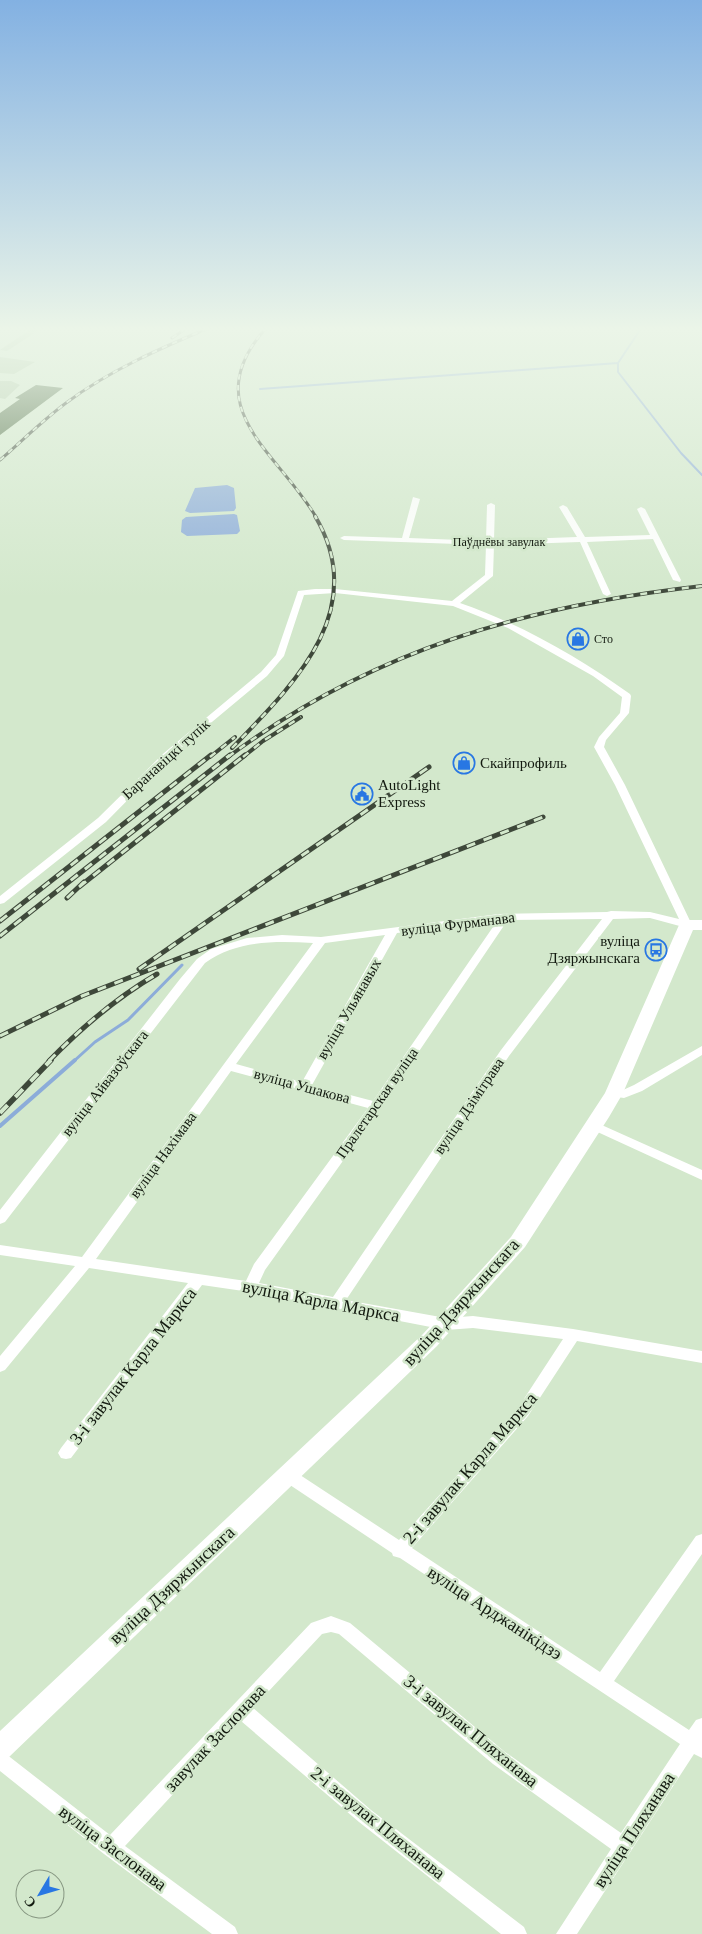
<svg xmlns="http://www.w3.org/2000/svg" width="702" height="1934" font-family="'Times New Roman',serif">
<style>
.green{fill:#adc6a4}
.water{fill:#8cacd9}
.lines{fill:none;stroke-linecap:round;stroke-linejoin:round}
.stream-far2{stroke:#8cacd9;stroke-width:2}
.stream-far1{stroke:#8cacd9;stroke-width:3}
.stream{stroke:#8cacd9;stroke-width:4}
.building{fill:#416036}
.street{fill:#fff;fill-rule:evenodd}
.secondary{fill:#fff;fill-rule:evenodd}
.rail-far3-casing{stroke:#3e483a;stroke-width:3}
.rail-far2-casing{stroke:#3e483a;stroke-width:4}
.rail-far1-casing{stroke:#3e483a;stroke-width:5}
.rail-casing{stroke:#3e483a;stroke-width:5.5}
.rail-far3{stroke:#d3e8cc;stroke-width:2;stroke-dasharray:5.5;stroke-linecap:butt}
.rail-far2{stroke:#d3e8cc;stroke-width:2.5;stroke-dasharray:7;stroke-linecap:butt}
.rail-far1{stroke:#d3e8cc;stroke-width:3;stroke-dasharray:9;stroke-linecap:butt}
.rail{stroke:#d3e8cc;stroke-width:4;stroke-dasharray:11;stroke-linecap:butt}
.labels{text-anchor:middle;stroke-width:5;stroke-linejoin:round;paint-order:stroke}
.far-street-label{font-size:12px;fill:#131a10;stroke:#d3e8cc}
.far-poi-label{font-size:12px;fill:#131a10;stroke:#d3e8cc;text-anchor:start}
.street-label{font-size:15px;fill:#131a10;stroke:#d3e8cc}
.poi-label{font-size:15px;fill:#131a10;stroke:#d3e8cc;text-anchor:start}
.near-street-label{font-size:18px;fill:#131a10;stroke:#d3e8cc}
</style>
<rect width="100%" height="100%" fill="#d3e8cc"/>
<path class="green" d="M34,327L42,328L7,351L0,350Z
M0,357L35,362L14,374L0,373Z
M0,381H11L20,385L5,399L0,398Z"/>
<path class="water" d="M227,485L234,488L236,508L234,511L190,513L185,511L195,488Z
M234,514L237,515L240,531L237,534L187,536L181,532L182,520L186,517Z"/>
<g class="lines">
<path class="stream-far2" d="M642,327L618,363V372L681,453L702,475
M260,389L618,363"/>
<path class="stream-far1" d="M74,1061L95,1042L128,1020L182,965"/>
<path class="stream" d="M0,1126L75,1060"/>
</g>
<path class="building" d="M36,385L63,388L0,435V413L20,399L15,398Z"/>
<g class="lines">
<path class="street" d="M413,497L420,499L409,538L486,541L487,505L491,503L495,505L494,540L577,537L559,507L563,505L567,507L585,537L650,535L637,509L641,507L645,509L681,580L680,582L673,580L653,539L587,542L611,594L607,596L603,594L580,542L494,545L493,576L460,603C521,624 578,657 630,694L631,696L629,713L606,740L604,747L625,785L692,925L687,928L650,918L613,919L509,1056L346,1300L446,1318L473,1316L573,1329L702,1351V1363L577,1341L528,1416L412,1548L600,1672L696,1536L702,1534V1554L614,1681L689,1730L696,1720L702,1718V1758L694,1754L577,1934H556L611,1849L493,1764L339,1634L331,1632L322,1634L253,1708L371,1810L524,1927L527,1934H501L359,1822L241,1721L125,1846L235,1927L238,1934H212L104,1854L0,1771V1751L6,1754L110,1835L311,1623L331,1616L350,1623L505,1752L621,1833L680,1744L400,1558L393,1556L392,1553L284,1481L281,1476L284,1471L289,1469L294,1471L399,1540L518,1408L563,1339L473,1328L446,1330L250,1292L202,1285L71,1458L66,1459L61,1458L58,1453L61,1448L188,1283L89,1268L5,1370L0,1372V1356L75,1266L0,1255V1245L82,1257L313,943C275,941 237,940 205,963L5,1222L0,1224V1210L180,979L197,959L211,949L247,938L282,935L321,937L499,914L607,912L611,911L650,912L679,919L615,785L594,747L599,737L620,713L622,697L593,676L508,628L453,606L335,593L304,595L284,656L267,676L170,757L106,822L4,903L0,904V896L98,818L164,753L261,672L276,655L298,591L315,589H335L452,601L485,575L486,545L344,540L340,538L344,536L402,538ZM602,919L501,1050L333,1297L259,1283L265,1270L380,1109L503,927L504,920ZM493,921V927L373,1101L312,1085L397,933ZM385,935L302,1082L236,1064L325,943ZM231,1071L368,1108L254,1264L246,1281L96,1259Z
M702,1046V1055L642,1091L624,1098L610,1096L608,1093L610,1090H623L634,1085Z
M595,1122L702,1170V1180L591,1129L589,1126L591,1123Z"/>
<path class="secondary" d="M687,920H702V930H693L623,1093L609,1117L525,1247L437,1346L9,1757L0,1760V1731L423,1334L511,1237L605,1093L679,925L681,922Z"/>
<g class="rail-far3-casing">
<path id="rail-far3" d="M267,327C194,407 278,452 316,517
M172,338L188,327
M0,460C22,441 43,420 66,403C110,370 161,348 211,327"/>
</g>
<g class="rail-far2-casing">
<path id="rail-far2" d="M232,748C294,684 371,610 315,516
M210,757L235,737
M228,757C372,650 526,606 702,586
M243,757L263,741L301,717"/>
</g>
<g class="rail-far1-casing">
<path id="rail-far1" d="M79,887L245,755
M67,898L84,882
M0,921L211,755
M0,936L230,755
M139,969L429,767
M0,1036L82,996L543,817
M49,1061C82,1027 116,998 157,974"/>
</g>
<g class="rail-casing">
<path id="rail" d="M0,1113L51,1060"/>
</g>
<use href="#rail-far3" class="rail-far3"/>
<use href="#rail-far2" class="rail-far2"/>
<use href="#rail-far1" class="rail-far1"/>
<use href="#rail" class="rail"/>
</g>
<linearGradient id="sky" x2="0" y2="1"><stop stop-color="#83b1e2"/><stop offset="0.55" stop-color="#ebf5e8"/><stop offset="1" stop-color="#ebf5e8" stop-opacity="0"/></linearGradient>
<rect width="702" height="598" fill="url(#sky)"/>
<defs>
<g id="shop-ring" transform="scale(1.125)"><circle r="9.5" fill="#d3e8cc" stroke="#2877e3" stroke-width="1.5"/><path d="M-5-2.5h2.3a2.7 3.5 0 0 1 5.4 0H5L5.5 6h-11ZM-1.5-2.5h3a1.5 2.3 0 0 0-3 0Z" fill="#2877e3"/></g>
<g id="civic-ring" transform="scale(1.125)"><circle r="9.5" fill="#d3e8cc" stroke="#2877e3" stroke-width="1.5"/><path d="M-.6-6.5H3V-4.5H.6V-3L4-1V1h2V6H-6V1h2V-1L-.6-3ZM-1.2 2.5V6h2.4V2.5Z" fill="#2877e3"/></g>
<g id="bus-ring" transform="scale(1.125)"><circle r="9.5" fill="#d3e8cc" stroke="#2877e3" stroke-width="1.5"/><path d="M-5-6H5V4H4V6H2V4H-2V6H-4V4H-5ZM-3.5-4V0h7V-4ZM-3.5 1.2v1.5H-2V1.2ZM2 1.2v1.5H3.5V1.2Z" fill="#2877e3"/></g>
</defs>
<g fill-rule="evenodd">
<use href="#shop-ring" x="578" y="639"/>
<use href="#shop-ring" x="464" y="763"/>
<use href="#civic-ring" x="362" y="794"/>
<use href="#bus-ring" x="656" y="950"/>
</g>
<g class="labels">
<g class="far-street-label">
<text x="499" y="546">Паўднёвы завулак</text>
</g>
<g class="far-poi-label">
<text x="594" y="643">Сто</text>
</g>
<g class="street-label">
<text transform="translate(166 759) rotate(-42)" y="5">Баранавіцкі тупік</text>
<text transform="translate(458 924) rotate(-7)" y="5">вуліца Фурманава</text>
<text transform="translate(349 1009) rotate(-60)" y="5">вуліца Ульянавых</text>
<text transform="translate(105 1083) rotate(-52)" y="5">вуліца Айвазоўскага</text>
<text transform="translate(302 1086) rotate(15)" y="5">вуліца Ушакова</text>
<text transform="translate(377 1103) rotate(-55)" y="5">Пралетарская вуліца</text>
<text transform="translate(469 1106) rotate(-56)" y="5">вуліца Дзімітрава</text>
<text transform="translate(163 1155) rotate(-54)" y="5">вуліца Нахімава</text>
</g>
<g class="poi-label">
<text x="480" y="768">Скайпрофиль</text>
<text x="378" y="790">AutoLight<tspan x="378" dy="17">Express</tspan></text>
<text x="640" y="946" text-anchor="end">вуліца<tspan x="640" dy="17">Дзяржынскага</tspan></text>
</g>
<g class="near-street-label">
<text transform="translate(321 1301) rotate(11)" y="6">вуліца Карла Маркса</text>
<text transform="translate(461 1302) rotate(-48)" y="6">вуліца Дзяржынскага</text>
<text transform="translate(133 1366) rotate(-52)" y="6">3-і завулак Карла Маркса</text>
<text transform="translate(470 1468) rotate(-49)" y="6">2-і завулак Карла Маркса</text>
<text transform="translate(172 1585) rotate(-43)" y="6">вуліца Дзяржынскага</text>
<text transform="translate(495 1613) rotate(33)" y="6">вуліца Арджанікідзэ</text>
<text transform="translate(471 1731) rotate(39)" y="6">3-і завулак Пляханава</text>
<text transform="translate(215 1738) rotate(-47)" y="6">завулак Заслонава</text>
<text transform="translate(378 1823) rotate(39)" y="6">2-і завулак Пляханава</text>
<text transform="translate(634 1830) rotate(-57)" y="6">вуліца Пляханава</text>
<text transform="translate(113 1848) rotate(37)" y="6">вуліца Заслонава</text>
</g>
</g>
<g transform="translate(40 1894) rotate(232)"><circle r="24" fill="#d3e8cc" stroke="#869681"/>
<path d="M0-4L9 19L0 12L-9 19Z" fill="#2877e3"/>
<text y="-8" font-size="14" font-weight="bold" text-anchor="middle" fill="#131a10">С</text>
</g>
</svg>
